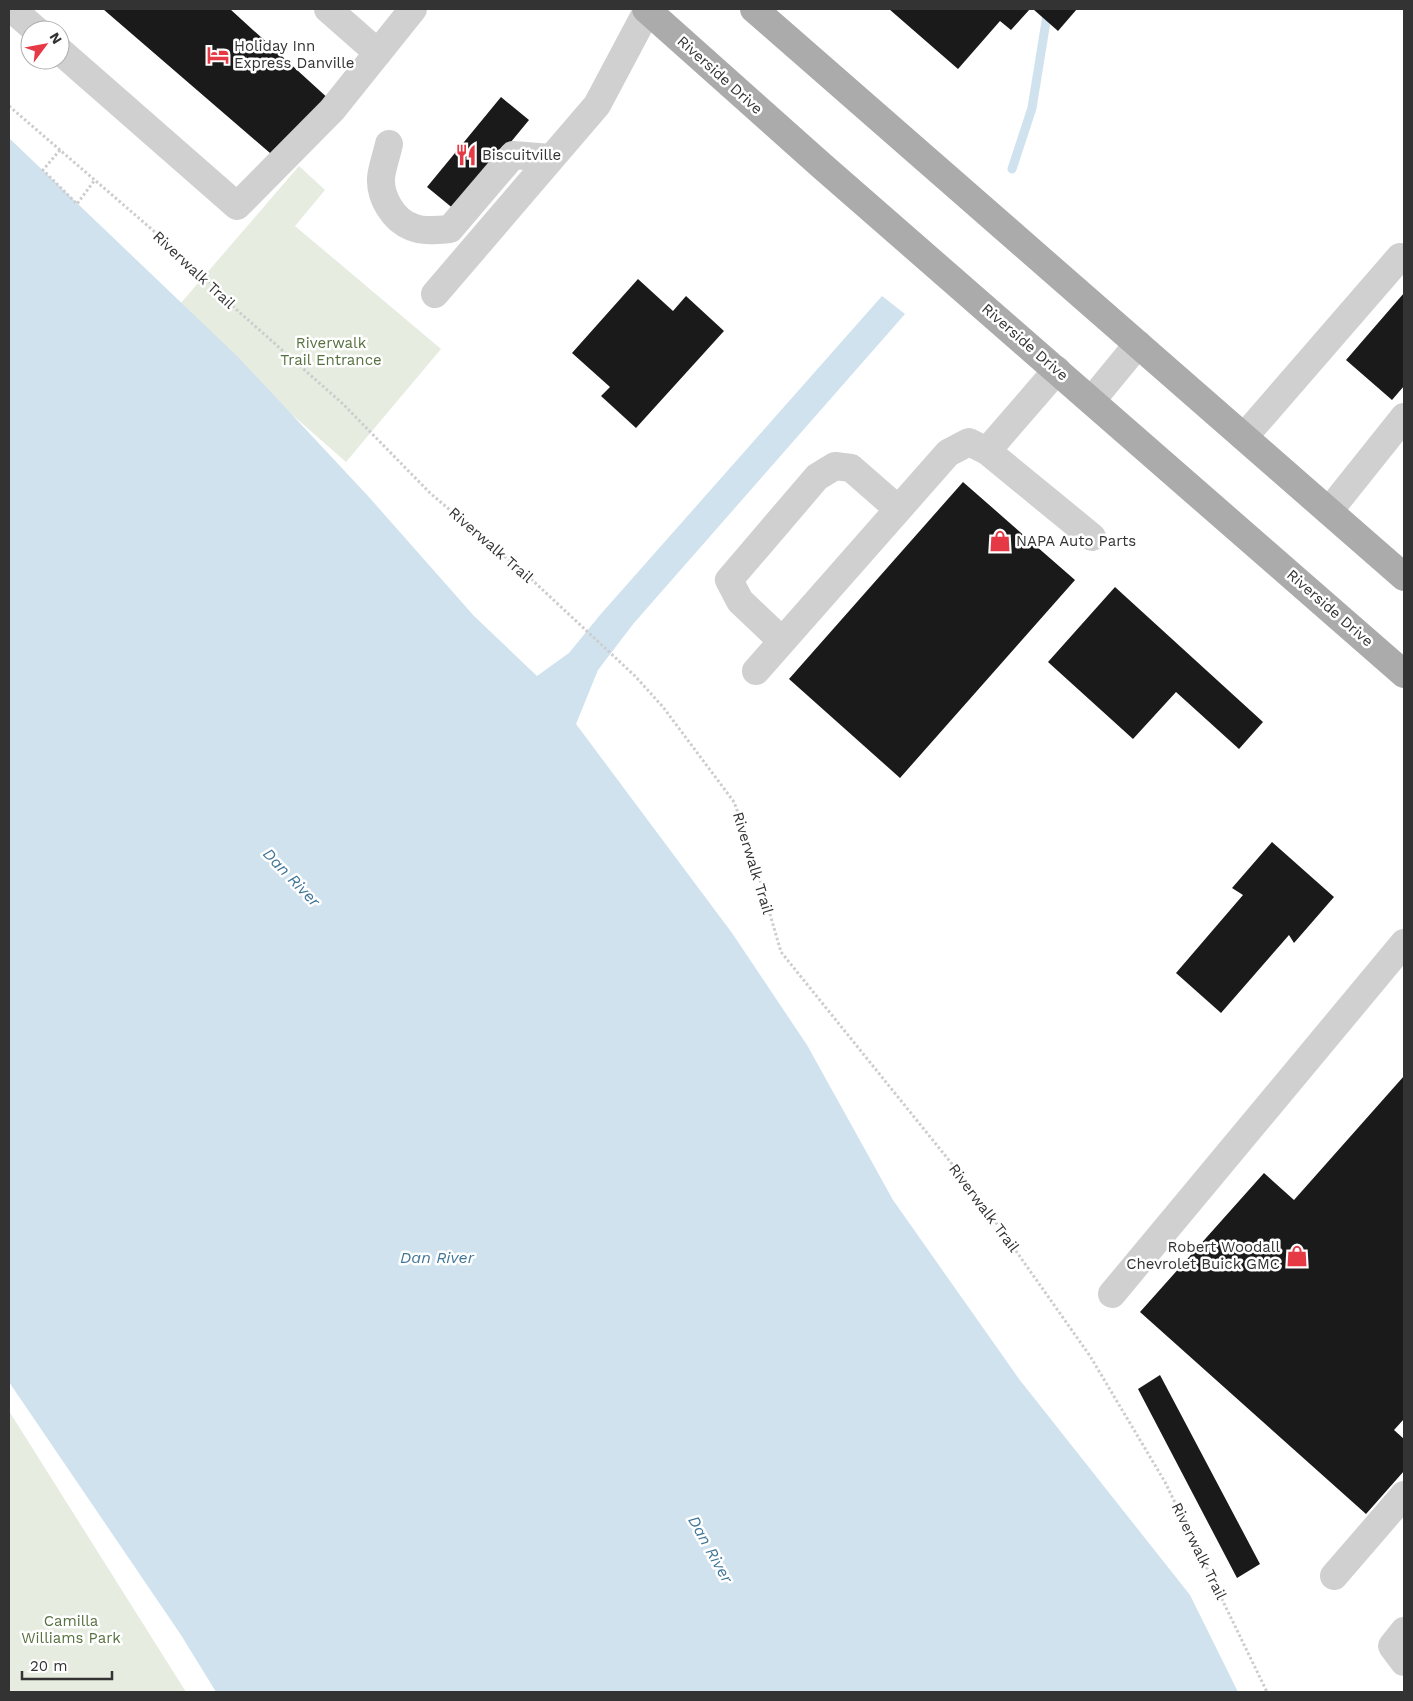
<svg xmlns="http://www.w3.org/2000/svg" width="1413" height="1701" font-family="'Work Sans',sans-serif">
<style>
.green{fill:#e6ecdf}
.water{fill:#cfe2ee}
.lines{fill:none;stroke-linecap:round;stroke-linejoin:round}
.stream{stroke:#cfe2ee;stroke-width:9}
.building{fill:#1a1a1a}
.path{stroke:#cdcdcd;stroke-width:3;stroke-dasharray:2.5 2.5;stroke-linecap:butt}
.minor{stroke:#d0d0d0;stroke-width:28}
.major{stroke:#ababab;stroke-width:28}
.labels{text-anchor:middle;stroke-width:5;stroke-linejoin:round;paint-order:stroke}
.poi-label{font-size:15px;fill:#333;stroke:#fff;text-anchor:start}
.street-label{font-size:15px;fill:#333;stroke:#fff}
.park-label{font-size:15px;fill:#56703f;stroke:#fff}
.water-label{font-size:16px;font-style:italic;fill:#3f7597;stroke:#fff}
</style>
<rect width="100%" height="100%" fill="#fff"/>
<path class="green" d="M299,166L325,190L295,226L441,349L346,462L174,311Z
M9,1411L186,1692H9Z"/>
<path class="water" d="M9,138L238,357L368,496L474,616L537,676L569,653L600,615L882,296L905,314L634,623L598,670L576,724L732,933L807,1045L893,1200L1019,1379L1190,1595L1238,1692H216L181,1635L9,1382Z"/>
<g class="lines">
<path class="stream" d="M1012,169L1032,108L1048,9"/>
</g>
<path class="building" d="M103,9H230L331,101L277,159Z
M889,9H1030L1011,30L1000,21L958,69Z
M1033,9H1077L1058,31Z
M501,97L529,120L455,210L427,187Z
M638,279L673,311L686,296L724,331L636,428L601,396L610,387L572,353Z
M1404,293V386L1392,400L1346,360Z
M963,482L1075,580L900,778L789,679Z
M1115,587L1263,722L1239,749L1176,692L1133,739L1048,662Z
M1272,842L1334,897L1294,943L1289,935L1221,1013L1176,973L1243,895L1232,888Z
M1404,1076V1419L1394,1430L1404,1439V1471L1366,1514L1140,1312L1264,1173L1294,1200Z
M1160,1375L1260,1564L1237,1578L1138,1389Z"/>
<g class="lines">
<path class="path" d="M9,106L192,264L238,311L343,404L430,493L530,578L635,676L663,707L734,802L749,842L781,952L973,1190L1090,1356L1165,1482L1267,1692
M60,150L43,170L77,204L94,181"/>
<path class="minor" d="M12,9L36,30
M328,9L378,53
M60,51L237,206L332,110L413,9
M389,144C387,154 382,167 381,178C380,197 393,220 412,227C423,232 439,230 450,229L513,155L551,158
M435,294L597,105L648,9
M1092,400L1138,344
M1244,437L1400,257
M987,451L1057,370
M1329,511L1404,417
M782,641L740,601L729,580L817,477L835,466L851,468L898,509
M756,671L948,453L969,442L987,451L1092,537
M1112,1294L1404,943
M1334,1576L1404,1495
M1404,1631L1392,1646L1404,1662"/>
<path class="major" d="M646,9L822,166L1404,674
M754,9L1404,577"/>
</g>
<defs>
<g id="hotel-bare" transform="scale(1.725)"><path d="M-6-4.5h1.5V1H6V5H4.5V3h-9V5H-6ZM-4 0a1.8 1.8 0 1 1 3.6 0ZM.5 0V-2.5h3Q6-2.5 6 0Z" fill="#e63946" stroke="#fff" stroke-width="2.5" paint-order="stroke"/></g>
<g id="restaurant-bare" transform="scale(1.725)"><path d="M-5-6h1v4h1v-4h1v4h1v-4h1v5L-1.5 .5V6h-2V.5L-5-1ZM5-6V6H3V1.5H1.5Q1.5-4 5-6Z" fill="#e63946" stroke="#fff" stroke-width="2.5" paint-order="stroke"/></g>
<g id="shop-bare" transform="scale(1.725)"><path d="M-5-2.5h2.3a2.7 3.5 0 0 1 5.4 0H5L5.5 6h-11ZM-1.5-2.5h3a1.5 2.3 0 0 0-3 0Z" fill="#e63946" stroke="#fff" stroke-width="2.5" paint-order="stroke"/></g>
</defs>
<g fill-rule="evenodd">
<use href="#hotel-bare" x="218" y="55"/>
<use href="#restaurant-bare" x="466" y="155"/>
<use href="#shop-bare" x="1000" y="541"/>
<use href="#shop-bare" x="1297" y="1256"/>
</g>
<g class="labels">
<g class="poi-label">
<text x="234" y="51">Holiday Inn<tspan x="234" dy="17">Express Danville</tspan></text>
<text x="482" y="160">Biscuitville</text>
<text x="1016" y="546">NAPA Auto Parts</text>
<text x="1280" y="1252" text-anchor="end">Robert Woodall<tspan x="1280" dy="17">Chevrolet Buick GMC</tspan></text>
</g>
<g class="street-label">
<text transform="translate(720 75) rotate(42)" y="5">Riverside Drive</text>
<text transform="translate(194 270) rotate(43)" y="5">Riverwalk Trail</text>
<text transform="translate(1025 342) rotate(41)" y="5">Riverside Drive</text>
<text transform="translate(491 545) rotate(41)" y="5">Riverwalk Trail</text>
<text transform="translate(1330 608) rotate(41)" y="5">Riverside Drive</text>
<text transform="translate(753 863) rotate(73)" y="5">Riverwalk Trail</text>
<text transform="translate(984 1208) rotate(53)" y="5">Riverwalk Trail</text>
<text transform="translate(1199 1551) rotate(64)" y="5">Riverwalk Trail</text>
</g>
<g class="park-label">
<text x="331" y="348">Riverwalk<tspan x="331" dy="17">Trail Entrance</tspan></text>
<text x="71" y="1626">Camilla<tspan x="71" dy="17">Williams Park</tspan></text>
</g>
<g class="water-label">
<text transform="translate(292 877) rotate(46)" y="6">Dan River</text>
<text x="437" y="1263">Dan River</text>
<text transform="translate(711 1549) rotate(61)" y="6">Dan River</text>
</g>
</g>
<rect width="1413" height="1701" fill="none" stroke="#333333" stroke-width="20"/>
<g transform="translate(45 45) rotate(58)"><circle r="24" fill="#ffffff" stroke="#adadad"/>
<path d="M0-4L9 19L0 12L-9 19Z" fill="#e63946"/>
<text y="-8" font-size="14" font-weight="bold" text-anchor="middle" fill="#333333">N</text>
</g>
<path d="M22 1671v8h90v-8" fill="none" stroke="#333333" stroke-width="2.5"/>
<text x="30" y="1671" font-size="15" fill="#333333" stroke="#ffffff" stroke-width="4" paint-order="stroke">20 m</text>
</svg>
